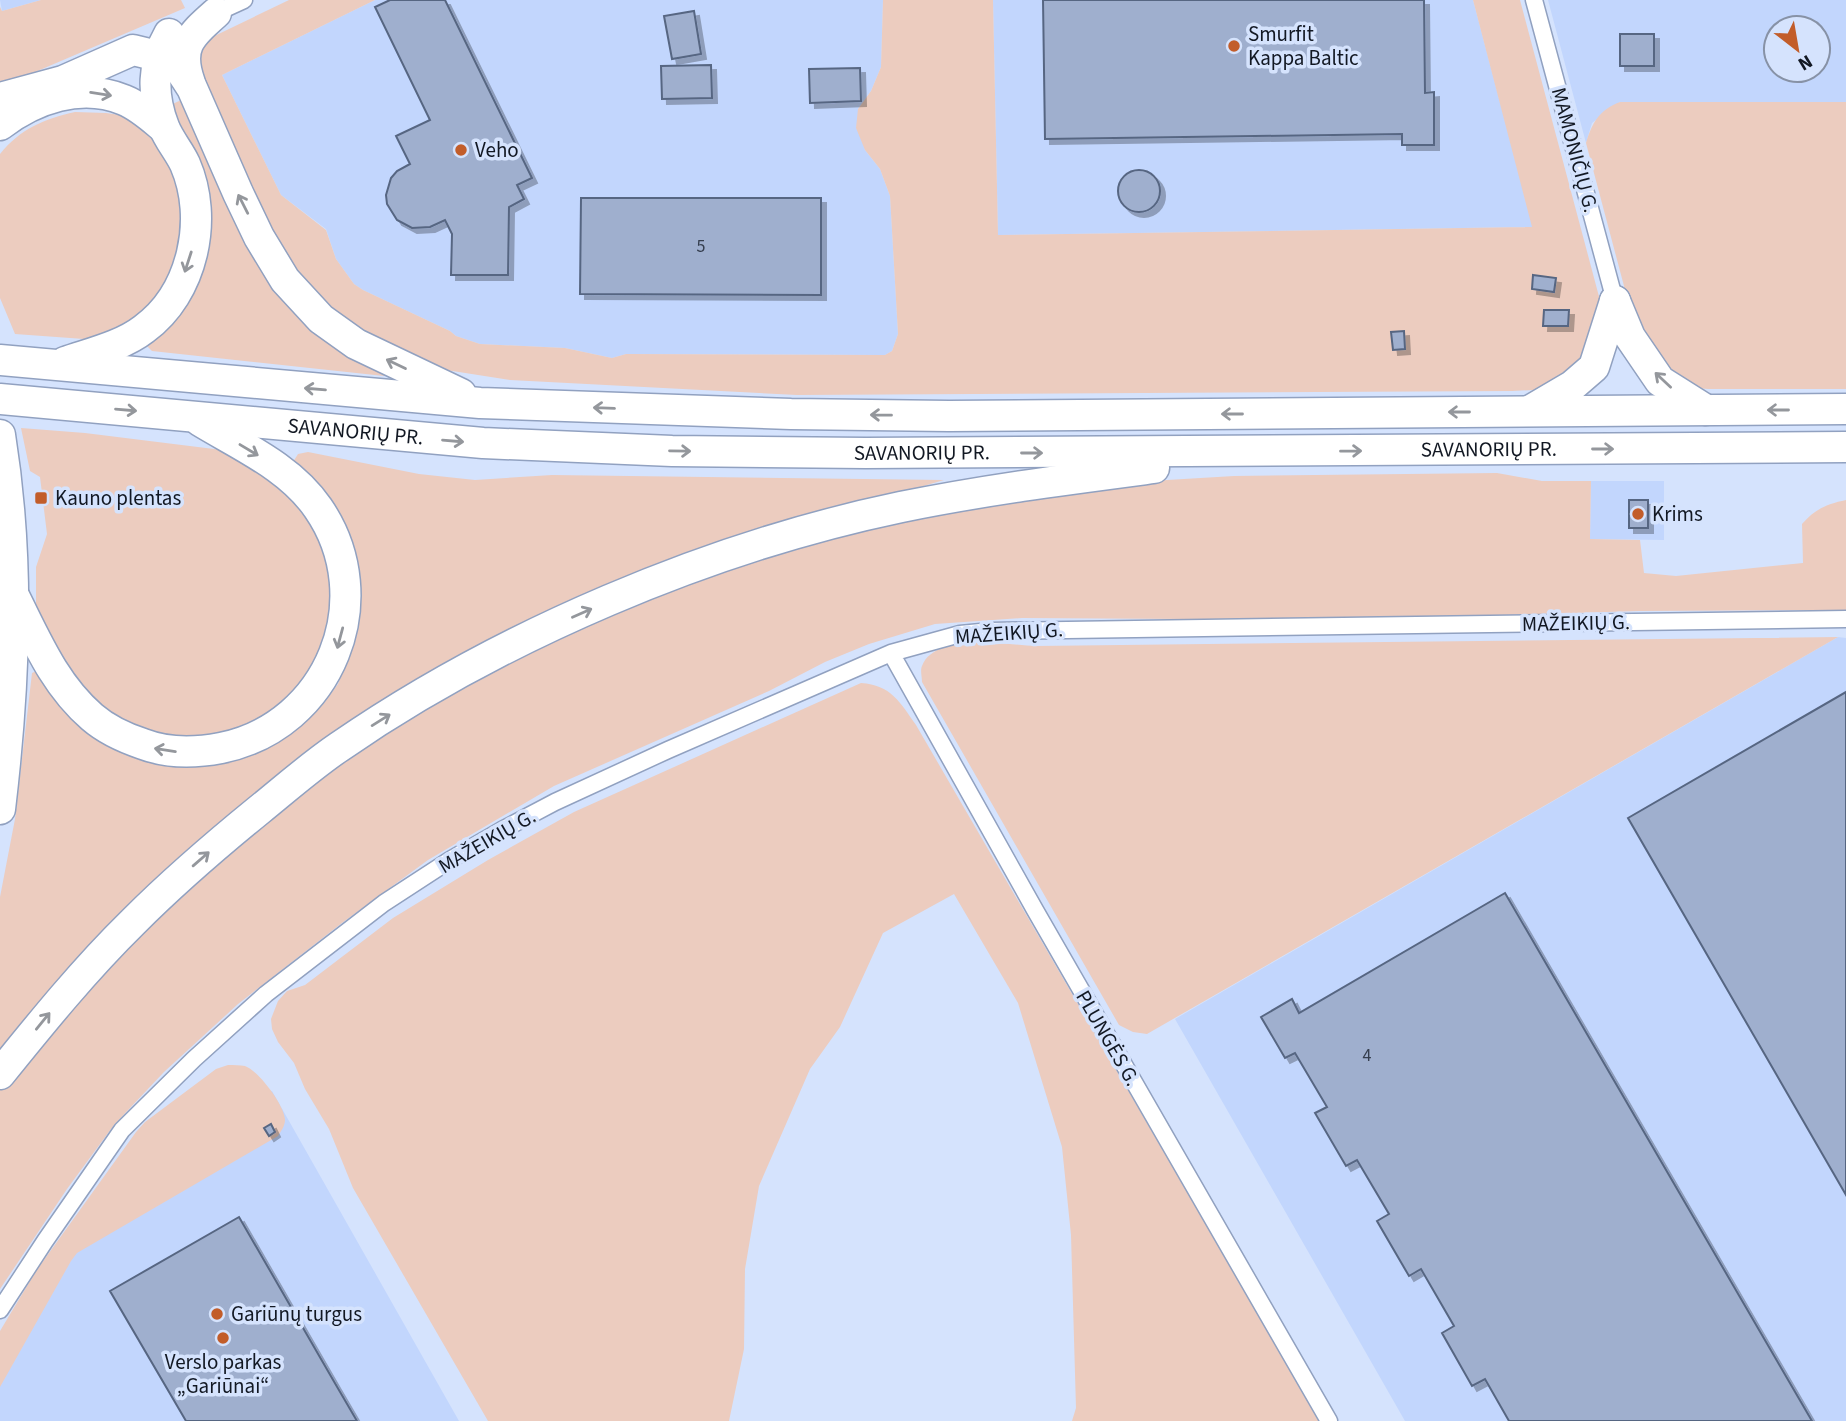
<svg xmlns="http://www.w3.org/2000/svg" width="1846" height="1421" font-family="'Source Sans 3',sans-serif">
<style>
.built{fill:#c2d6fd;fill-rule:evenodd}
.green{fill:#ecccbf}
.building{fill:#9fafce;stroke:#576682;stroke-width:2;filter:url(#shadow)}
.lines{fill:none;stroke-linecap:round;stroke-linejoin:round}
.street-casing{stroke:#91a1c0;stroke-width:19}
.highway-casing{stroke:#91a1c0;stroke-width:33}
.street{stroke:#fff;stroke-width:16}
.highway{stroke:#fff;stroke-width:30}
.oneway{stroke:#94979c}
.poi-dot{fill:#c25d2a;stroke:#d5e3fd;stroke-width:2.5}
.labels{text-anchor:middle;stroke-width:7;stroke-linejoin:round;paint-order:stroke}
.number-label{font-size:18px;fill:#353e4e}
.poi-label{font-size:21px;fill:#121823;stroke:#d5e3fd;text-anchor:start}
.street-label{font-size:21px;fill:#121823;stroke:#d5e3fd}
</style>
<defs>
<filter id="shadow"><feDropShadow dx="5" dy="5" stdDeviation="0" flood-color="#0004"/></filter>
</defs>
<rect width="100%" height="100%" fill="#d5e3fd"/>
<path class="built" d="M0,0H41L2,11Z
M375,0H883L881,67L871,91L858,109L865,150L880,169L890,196L898,334L892,351L885,355L626,354L612,358L565,348L480,344L456,336L450,331L363,290L354,284L336,259L326,229L281,195L222,75Z
M993,0H1473L1533,227L998,235Z
M1548,0H1846V102H1620L1592,123L1586,143ZM1776,28H1818V70H1776Z
M1591,481H1664V540L1590,539Z
M1838,637L1846,638V1421H1405L1175,1019Z
M272,1091L459,1421H0V1380L73,1249L197,1102Z"/>
<path class="green" d="M41,0H181L185,8L0,87V7L2,11Z
M289,0H375L222,75L281,195L326,230L336,259L354,284L363,290L450,331L456,336L480,344L565,348L612,358L626,354L885,355L892,351L898,334L890,196L880,169L865,150L856,128L858,109L871,91L881,67L883,0H993L998,235L1532,227L1473,0H1520L1601,304L1588,360L1557,385L1533,390L1512,391L797,395L510,380L427,367L324,310L275,248L195,77L197,48L206,40Z
M188,97L244,223L387,373L384,376L152,351L146,345L195,277L168,106Z
M1620,102H1846V389H1708L1687,387L1672,380L1637,335L1586,143C1592,123 1599,110 1620,102Z
M75,112L106,113L141,118L178,168L189,234L158,306L115,334L84,339L15,334L0,298V154C20,129 44,119 75,112Z
M21,428L85,433L222,450L259,464L315,515L337,585L324,659L271,719L197,742L119,725L61,668L36,609V567L47,534L40,477L30,471Z
M308,452L419,474L475,480L552,475L944,480L707,550L589,595L194,847L118,915L43,997L0,1059V897L15,819L32,673L41,669L87,724L220,760L251,754L279,741L304,722L324,703L338,684L351,650L357,615L293,462L298,454Z
M1497,473L1542,481H1591L1590,539L1640,540L1644,573L1676,576L1803,563L1802,524C1815,509 1827,504 1846,500V610L1639,611L1340,620L1022,618L935,624L869,644L825,662L769,691L554,786L428,860L342,923L238,1004L164,1072L114,1125L67,1189L0,1289V1090L63,1011L118,948L302,787L458,682L652,592L852,528L1117,483L1234,476Z
M1838,637L1147,1034L1133,1032L1119,1025L922,682C922,677 920,670 922,666C935,632 1008,645 1036,646Z
M861,683C891,685 900,702 916,725L1320,1421H1072L1076,1408L1071,1235L1062,1147L1018,1003L954,894L883,933L840,1027L810,1069L759,1186L745,1269L744,1349L729,1421H488L353,1188L329,1129L305,1089L294,1063L278,1042L272,1029L271,1019L278,1001L287,991L305,985L393,918L488,860L574,812Z
M228,1065C234,1065 240,1065 245,1066C259,1071 285,1106 285,1120C285,1126 281,1131 278,1136L77,1253L71,1261L0,1387V1331L36,1271L136,1132L145,1122L216,1069Z"/>
<path class="building" d="M390,0H445L532,178L517,185L524,199L509,207L508,275H451L452,234L445,220L430,227L412,228L397,220L387,204L386,195L391,178L397,171L410,164L396,136L430,120L375,7Z
M1043,0H1424L1425,93L1434,92V145H1402V134L1045,139Z
M694,11L701,54L672,59L664,16Z
M1620,34H1654V66H1620Z
M711,65L712,98L662,99L661,66Z
M860,68L861,101L810,103L809,69Z
M1118 191a21 21 0 1 1 42 0a21 21 0 1 1-42 0Z
M581,198H821V295L580,294Z
M1533,275L1556,278L1554,292L1532,289Z
M1544,310H1569L1568,326H1543Z
M1404,331L1405,349L1393,350L1391,332Z
M1629,500H1648V528H1629Z
M1846,692V1195L1628,818Z
M1505,893L1812,1421H1509L1485,1379L1472,1386L1442,1333L1454,1326L1421,1269L1409,1276L1377,1221L1389,1214L1357,1160L1346,1166L1315,1113L1327,1107L1295,1053L1285,1058L1261,1017L1292,999L1299,1013Z
M271,1124L275,1132L269,1136L264,1128Z
M239,1217L336,1385L357,1421H186L110,1291Z"/>
<g class="lines">
<g class="street-casing">
<path id="street" d="M1534,0L1615,301
M209,16L244,0
M891,653L1035,910L1329,1421
M0,1310L45,1241L122,1130L194,1059L266,994L384,903L450,860L502,830L555,802L668,750L891,653L960,634L991,631L1846,619"/>
</g>
<g class="highway-casing">
<g id="highway">
<path d="M190,83C177,47 190,36 216,13"/>
<path d="M0,98L63,81L133,50L170,59L179,68L192,88L238,193L259,237L285,280L321,319L356,344L461,394"/>
<path d="M0,125C34,99 81,82 124,100C139,106 152,118 164,128"/>
<path d="M1615,301L1630,337L1660,381L1706,410"/>
<path d="M0,360L480,403L791,414L949,416L1846,409"/>
<path d="M65,362C91,353 122,346 144,329C193,293 209,219 185,164C179,151 169,140 164,127C152,96 152,63 169,34"/>
<path id="s1" d="M0,399L483,443L672,451L866,453L1846,447"/>
<path d="M1531,410L1572,386L1594,367L1615,301"/>
<path d="M0,435C20,560 15,683 0,809"/>
<path d="M15,598C37,642 55,685 92,717C107,730 125,738 143,744C169,754 195,753 221,748C330,726 381,599 318,508C290,467 241,446 200,421"/>
<path d="M0,1074C42,1022 85,969 133,922C173,882 216,845 259,810C285,789 311,766 339,747C500,636 709,547 901,507C984,490 1070,479 1154,468"/>
</g>
</g>
<use href="#street" class="street"/>
<use href="#highway" class="highway"/>
</g>
<defs><path id="oneway-shaft" d="M-6 0H5M1.5-3L5.5 0L1.5 3" fill="none" stroke-width="1.6" stroke-linecap="round" stroke-linejoin="round" transform="scale(1.75)"/></defs>
<g class="oneway">
<use href="#oneway-shaft" transform="translate(101 94) rotate(9)"/>
<use href="#oneway-shaft" transform="translate(243 204) rotate(-117)"/>
<use href="#oneway-shaft" transform="translate(188 262) rotate(108)"/>
<use href="#oneway-shaft" transform="translate(396 364) rotate(-154)"/>
<use href="#oneway-shaft" transform="translate(1663 380) rotate(-137)"/>
<use href="#oneway-shaft" transform="translate(315 389) rotate(-175)"/>
<use href="#oneway-shaft" transform="translate(604 408) rotate(-178)"/>
<use href="#oneway-shaft" transform="translate(126 410) rotate(5)"/>
<use href="#oneway-shaft" transform="translate(1778 410) rotate(180)"/>
<use href="#oneway-shaft" transform="translate(1459 412) rotate(180)"/>
<use href="#oneway-shaft" transform="translate(1232 414) rotate(180)"/>
<use href="#oneway-shaft" transform="translate(881 415) rotate(-179)"/>
<use href="#oneway-shaft" transform="translate(453 441) rotate(5)"/>
<use href="#oneway-shaft" transform="translate(1603 449)"/>
<use href="#oneway-shaft" transform="translate(249 450) rotate(31)"/>
<use href="#oneway-shaft" transform="translate(680 451) rotate(1)"/>
<use href="#oneway-shaft" transform="translate(1351 451) rotate(-1)"/>
<use href="#oneway-shaft" transform="translate(1032 453)"/>
<use href="#oneway-shaft" transform="translate(582 613) rotate(-24)"/>
<use href="#oneway-shaft" transform="translate(340 638) rotate(105)"/>
<use href="#oneway-shaft" transform="translate(381 720) rotate(-32)"/>
<use href="#oneway-shaft" transform="translate(165 750) rotate(-171)"/>
<use href="#oneway-shaft" transform="translate(201 859) rotate(-41)"/>
<use href="#oneway-shaft" transform="translate(43 1021) rotate(-51)"/>
</g>
<g class="poi-dot">
<circle cx="1234" cy="46" r="7"/>
<circle cx="461" cy="150" r="7"/>
<rect x="34" y="491" width="14" height="14" rx="3.5"/>
<circle cx="1638" cy="514" r="7"/>
<circle cx="217" cy="1314" r="7"/>
<circle cx="223" cy="1338" r="7"/>
</g>
<g class="labels">
<g class="number-label">
<text x="701" y="252">5</text>
<text x="1367" y="1061">4</text>
</g>
<g class="poi-label">
<text x="1248" y="41">Smurfit<tspan x="1248" dy="24">Kappa Baltic</tspan></text>
<text x="475" y="157">Veho</text>
<text x="55" y="505">Kauno plentas</text>
<text x="1652" y="521">Krims</text>
<text x="231" y="1321">Gariūnų turgus</text>
<text x="223" y="1369" text-anchor="middle">Verslo parkas<tspan x="223" dy="24">„Gariūnai“</tspan></text>
</g>
<g class="street-label">
<text transform="translate(1575 150) rotate(75)" y="7">MAMONIČIŲ G.</text>
<text dy="7" stroke="none"><textPath href="#s1" startOffset="357">SAVANORIŲ PR.</textPath></text>
<text dy="7" stroke="none"><textPath href="#s1" startOffset="1491">SAVANORIŲ PR.</textPath></text>
<text dy="7" stroke="none"><textPath href="#s1" startOffset="924">SAVANORIŲ PR.</textPath></text>
<text transform="translate(1576 623) rotate(-1)" y="7">MAŽEIKIŲ G.</text>
<text transform="translate(1009 633) rotate(-4)" y="7">MAŽEIKIŲ G.</text>
<text transform="translate(487 841) rotate(-30)" y="7">MAŽEIKIŲ G.</text>
<text transform="translate(1108 1038) rotate(60)" y="7">PLUNGĖS G.</text>
</g>
</g>
<g transform="translate(1797 49) rotate(149)"><circle r="33" fill="#d5e3fd" stroke="#8792a6" stroke-width="2"/>
<path d="M0-5L12 26L0 18L-12 26Z" fill="#c25d2a"/>
<text y="-10" font-size="19" font-weight="bold" text-anchor="middle" fill="#121823">N</text>
</g>
</svg>
